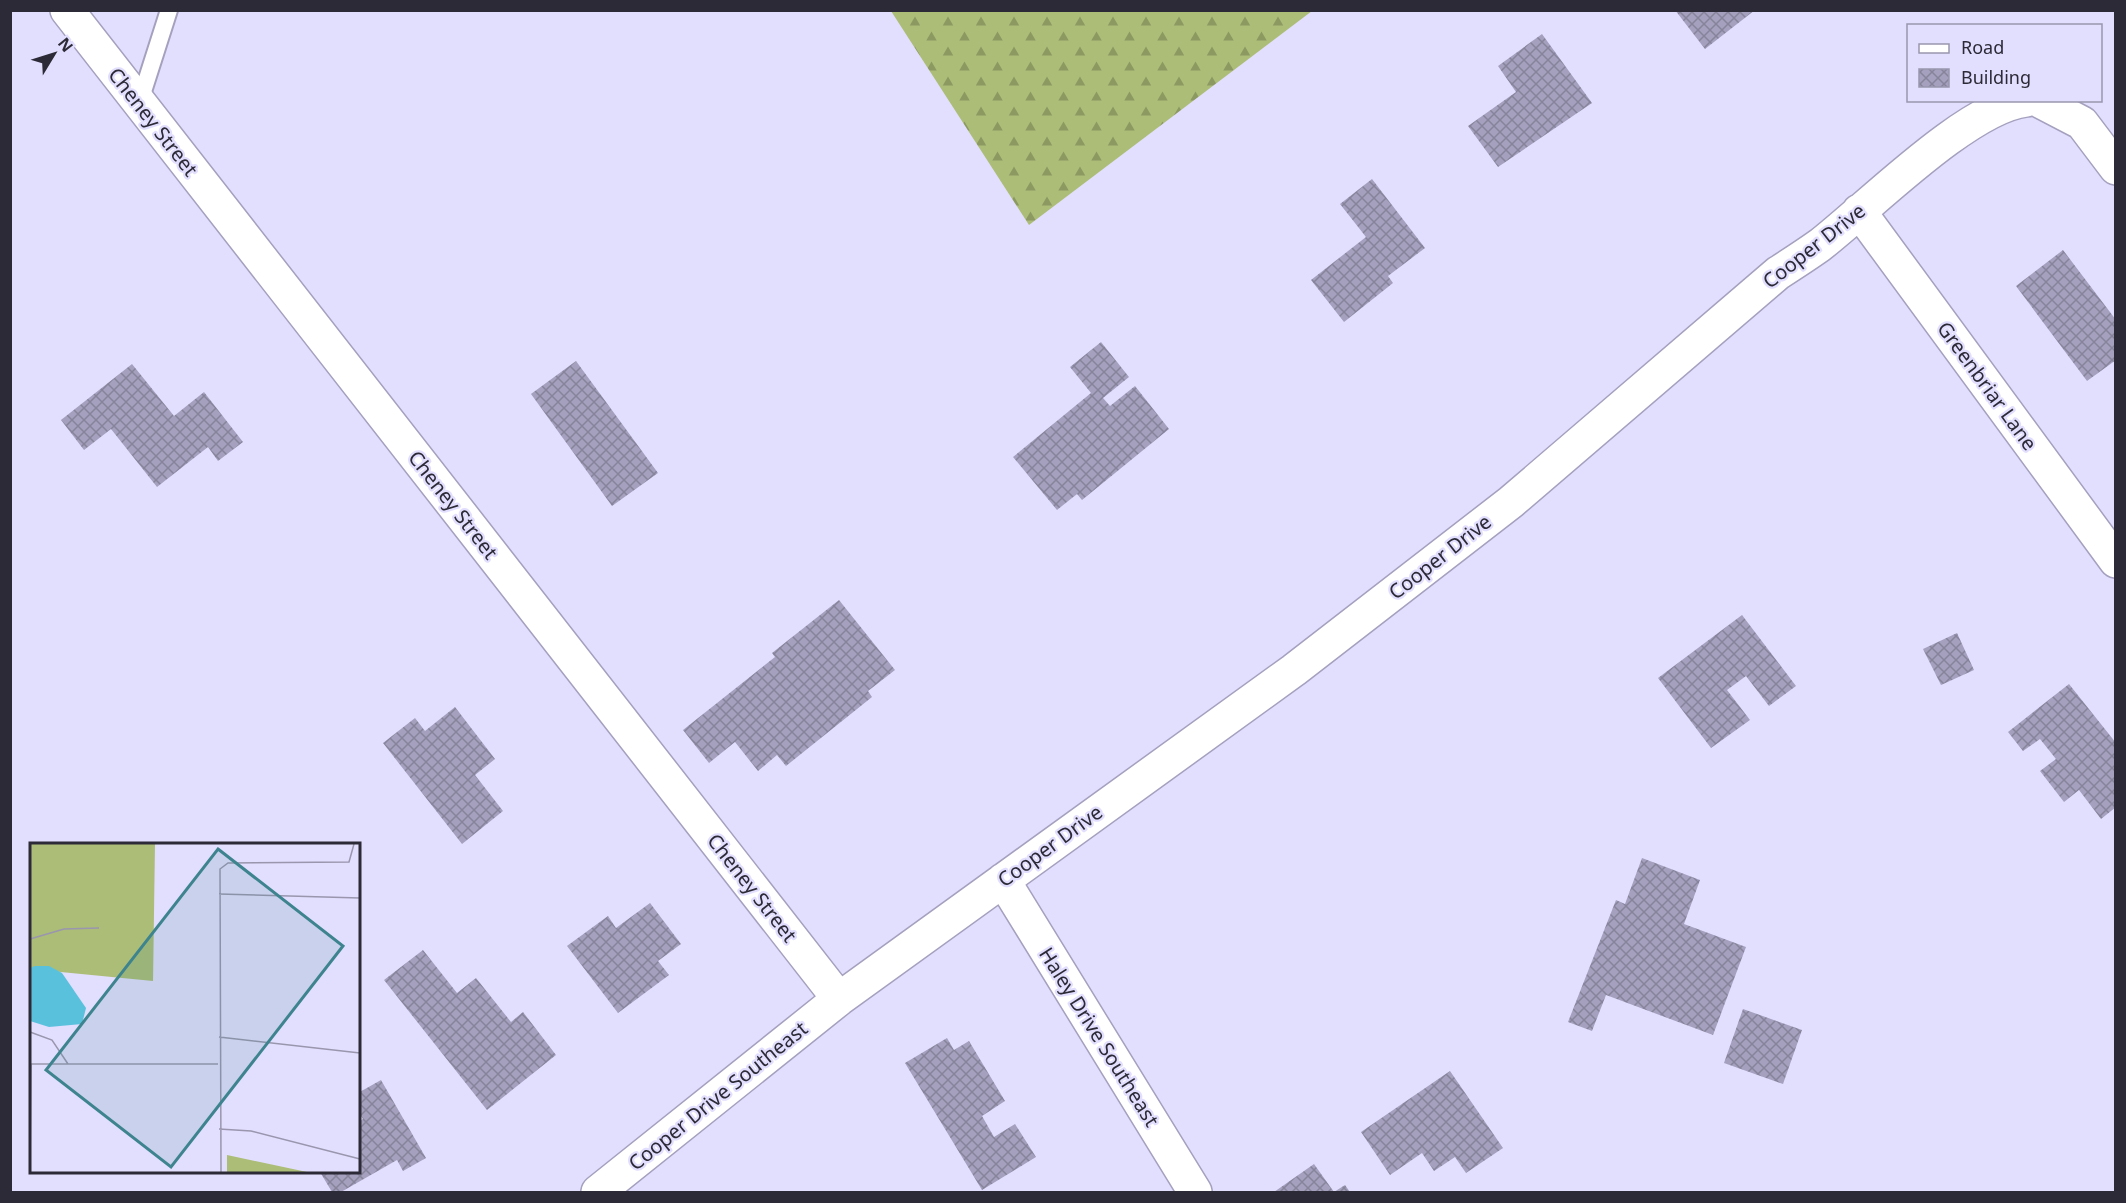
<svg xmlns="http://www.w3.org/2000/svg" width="2126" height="1203" font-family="'Noto Sans',sans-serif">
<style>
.forest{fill:url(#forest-firs)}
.building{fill:url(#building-cross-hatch)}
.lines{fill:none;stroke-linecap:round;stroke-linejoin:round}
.service-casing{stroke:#a4a0be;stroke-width:20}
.minor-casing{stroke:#a4a0be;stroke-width:36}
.service{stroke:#fff;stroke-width:16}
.minor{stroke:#fff;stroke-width:33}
.labels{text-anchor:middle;stroke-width:4.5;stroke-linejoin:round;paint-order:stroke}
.street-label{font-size:20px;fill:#2c2a36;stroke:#e2defe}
.inset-road{fill:none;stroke:#9996ae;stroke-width:1.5}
.view{fill:#3e848f;fill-opacity:0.15;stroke:#3e848f;stroke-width:3}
.inset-edge{fill:none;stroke:#2c2a36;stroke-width:3}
</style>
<defs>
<pattern id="forest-firs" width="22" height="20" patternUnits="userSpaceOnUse" patternTransform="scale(1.5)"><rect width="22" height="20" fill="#acbd77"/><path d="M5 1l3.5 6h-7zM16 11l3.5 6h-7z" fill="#8c9a62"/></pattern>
<pattern id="building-cross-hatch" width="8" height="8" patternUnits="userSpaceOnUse" patternTransform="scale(1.5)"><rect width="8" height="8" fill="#a4a0be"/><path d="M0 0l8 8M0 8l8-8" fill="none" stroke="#86839b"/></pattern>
</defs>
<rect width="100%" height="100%" fill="#e2defe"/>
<path class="forest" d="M891,11H1312L1029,225Z"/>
<path class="building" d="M1675,10H1755L1705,49Z
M1542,34L1592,103L1498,167L1468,126L1516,92L1498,66Z
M1372,179L1425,248L1388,276L1393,283L1344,322L1311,280L1366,237L1340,204Z
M2063,250L2116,320V360L2087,381L2016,286Z
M1101,342L1129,377L1103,398L1110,406L1135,386L1169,429L1082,500L1077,494L1057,510L1013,457L1091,393L1070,367Z
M576,361L658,473L612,506L531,394Z
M132,364L174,416L204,392L243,442L218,461L208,447L157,487L111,429L84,450L61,420Z
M839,600L895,670L868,691L872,697L786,766L777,755L758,771L735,742L709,763L683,730L775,657L772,653Z
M1742,615L1796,686L1769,706L1746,676L1727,690L1750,720L1711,748L1658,678Z
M1957,633L1974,670L1941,685L1923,649Z
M2069,684L2116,743V807L2101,819L2079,790L2064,802L2040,771L2056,759L2040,739L2023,751L2008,732Z
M455,707L495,759L475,775L503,811L462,844L383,743L415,718L425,731Z
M1642,858L1700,880L1684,924L1746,947L1713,1035L1606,995L1592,1031L1568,1022L1616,900L1625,904Z
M650,903L681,944L658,961L669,975L618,1013L567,946L608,916L616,928Z
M423,950L457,993L476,978L511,1022L523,1012L556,1055L487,1110L384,980Z
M1743,1009L1802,1030L1783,1084L1724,1063Z
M947,1038L954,1050L969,1041L1005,1101L982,1116L994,1137L1015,1124L1036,1157L982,1190L905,1063Z
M1450,1071L1503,1148L1466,1173L1455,1157L1434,1171L1422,1153L1390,1175L1361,1132Z
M381,1080L426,1158L403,1171L397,1160L341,1192H332L320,1172H358V1122L363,1119L358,1112V1093Z
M1314,1164L1334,1192L1345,1185L1350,1192H1274Z"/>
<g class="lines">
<g class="service-casing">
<path id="service" d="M139,104L169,10"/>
</g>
<g class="minor-casing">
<path id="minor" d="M67,10L839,999
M2038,100L2082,123L2116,168
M1859,211L2116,561
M1003,880L1195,1192
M598,1192L839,999L1294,670L1511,502L1778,273C1792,264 1806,255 1820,245C1869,207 1967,107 2026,100"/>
</g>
<use href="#service" class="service"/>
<use href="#minor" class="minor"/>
</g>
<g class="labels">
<g class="street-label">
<text transform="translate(153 122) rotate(52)" y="7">Cheney Street</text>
<text transform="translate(1814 246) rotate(-38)" y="7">Cooper Drive</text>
<text transform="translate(1987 386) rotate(54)" y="7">Greenbriar Lane</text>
<text transform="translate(453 505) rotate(52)" y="7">Cheney Street</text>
<text transform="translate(1440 557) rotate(-38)" y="7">Cooper Drive</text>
<text transform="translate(1050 846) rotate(-36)" y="7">Cooper Drive</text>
<text transform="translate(752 888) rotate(52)" y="7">Cheney Street</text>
<text transform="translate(1099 1037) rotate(58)" y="7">Haley Drive Southeast</text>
<text transform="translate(718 1096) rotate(-39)" y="7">Cooper Drive Southeast</text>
</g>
</g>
<g transform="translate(30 843)">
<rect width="330" height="330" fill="#e2defe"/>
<path d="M0,1H125L123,138L0,126ZM197,312L277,329H197Z" fill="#acbd77"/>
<path d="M5,123H19L32,130L56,165L52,181L19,184L0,178V125Z" fill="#5ac1dd"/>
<path class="inset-road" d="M189,51L330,55M0,96L34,86L69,85M0,189L22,197L38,221M189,194L330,210M0,221H188M189,286L221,288L330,316M0,329L1,221M191,329L190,26L198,20L319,19L324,1"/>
<path class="view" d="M188,6L313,103L141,324L16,227Z"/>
<rect width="330" height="330" class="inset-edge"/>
</g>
<rect width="2126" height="1203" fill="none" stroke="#2c2a36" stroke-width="24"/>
<rect x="1907" y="24" width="195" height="78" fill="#e2defe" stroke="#9996ae" stroke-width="1.5"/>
<rect x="1919" y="44" width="30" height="9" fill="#ffffff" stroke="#9996ae" stroke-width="1.5"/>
<text x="1961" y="54" font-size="18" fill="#2c2a36">Road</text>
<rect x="1919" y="69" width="30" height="18" fill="url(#building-cross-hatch)" stroke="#9996ae" stroke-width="1.5"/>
<text x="1961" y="84" font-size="18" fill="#2c2a36">Building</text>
<g transform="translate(54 54) rotate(52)" stroke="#e2defe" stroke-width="4.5" paint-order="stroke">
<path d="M0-4.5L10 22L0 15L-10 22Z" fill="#2c2a36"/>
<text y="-9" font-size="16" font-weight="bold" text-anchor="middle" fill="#2c2a36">N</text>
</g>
</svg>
